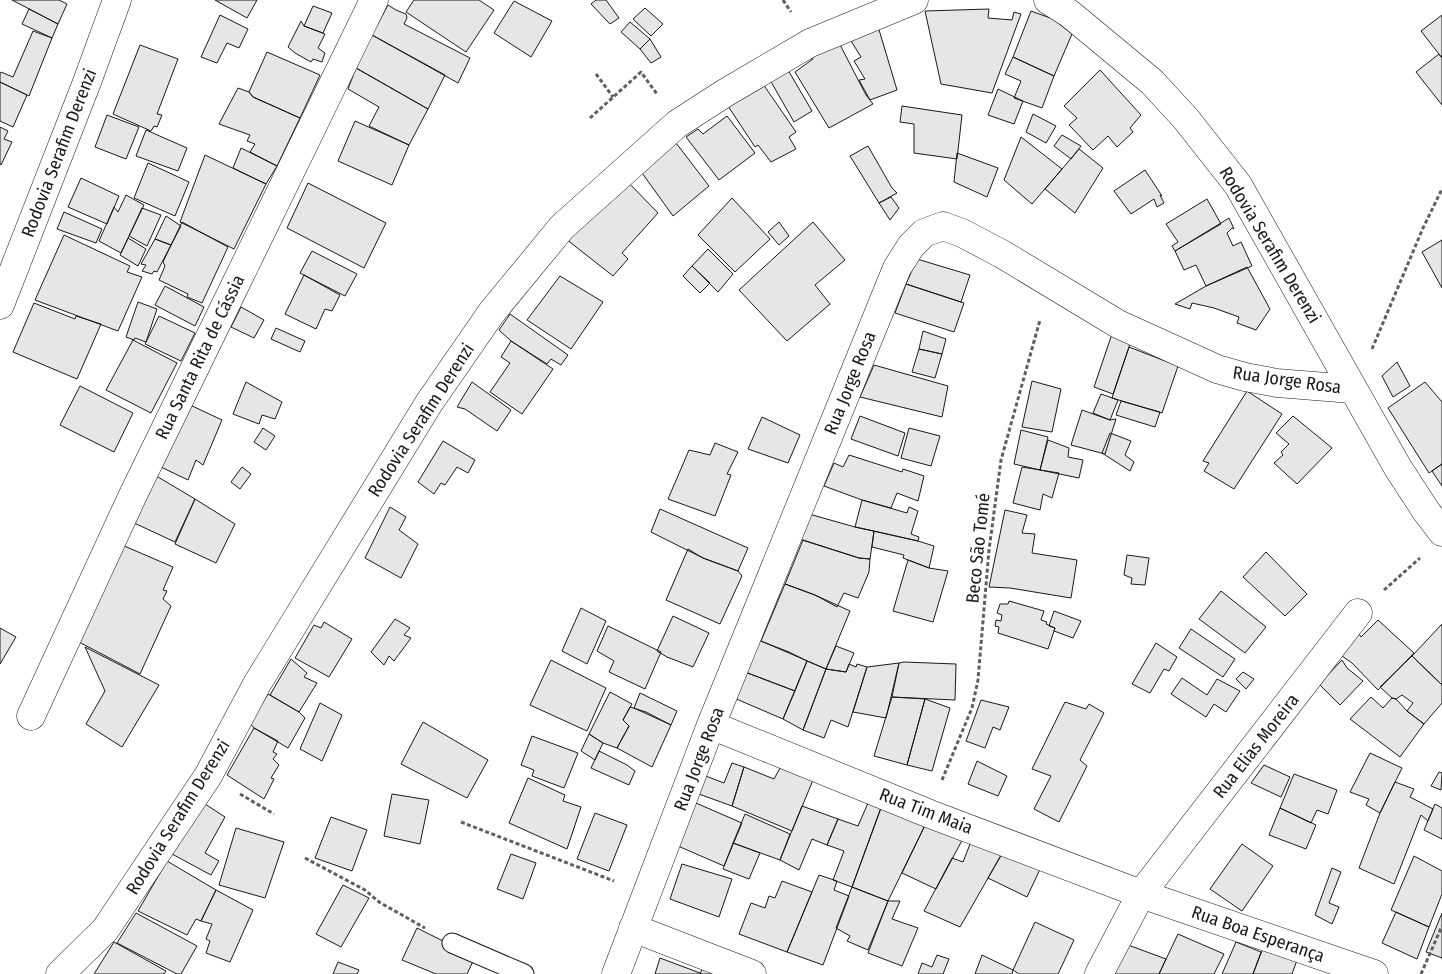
<svg xmlns="http://www.w3.org/2000/svg" width="1442" height="974" font-family="'Fira Sans Condensed',sans-serif">
<style>
.building{fill:#e6e6e6;stroke:#1a1a1a}
.lines{fill:none;stroke-linecap:round;stroke-linejoin:round}
.service-casing{stroke:#1a1a1a;stroke-width:21}
.minor-casing{stroke:#1a1a1a;stroke-width:29}
.secondary-casing{stroke:#1a1a1a;stroke-width:29}
.path{stroke:#5f5f5f;stroke-width:3;stroke-dasharray:4 2.5;stroke-linecap:butt}
.service{stroke:#fff;stroke-width:19}
.minor{stroke:#fff;stroke-width:28}
.secondary{stroke:#fff;stroke-width:28}
.labels{text-anchor:middle;stroke-width:4;stroke-linejoin:round;paint-order:stroke}
.street-label{font-size:18px;fill:#1a1a1a;stroke:#fff}
</style>
<rect width="100%" height="100%" fill="#fff"/>
<path class="building" d="M12,0H59L67,4L58,24Z
M215,0H257L247,18Z
M414,0H479L494,10L466,52L406,12Z
M596,0H606L619,18L610,24L591,4Z
M514,1L552,21L531,57L494,33Z
M388,5L396,10L406,14L407,18L404,24L470,58L458,83L372,35Z
M313,6L332,13L323,33L304,26Z
M645,8L663,24L651,36L633,19Z
M29,9L58,24L52,38L22,24Z
M989,9L988,18L1012,20L1014,12L1021,14L992,93L941,84L925,11Z
M1031,11L1053,19L1072,34L1054,76L1013,57Z
M220,15L248,29L239,48L227,43L217,63L201,57Z
M1442,15V58L1421,31Z
M301,21L304,26L325,34L318,48L325,53L322,62L313,59L311,62L295,53L288,47Z
M630,22L650,39L640,49L621,32Z
M877,23L897,90L870,100L859,80L865,79L854,61L861,57L848,36Z
M33,31L52,38L29,96L0,82V74L1,72L13,77Z
M372,35L445,75L428,109L356,68Z
M650,39L661,57L651,63L640,49Z
M837,39L866,95L873,104L829,128L795,72L813,59L809,54Z
M140,45L178,59L157,114L162,115L157,127L154,126L151,131L113,114Z
M267,52L320,75L300,118L253,97L249,92Z
M1439,54L1442,58V105L1416,72Z
M1013,57L1054,76L1042,108L1014,98L1021,81L1005,74Z
M356,68L428,109L409,145L369,126L379,107L348,89Z
M788,70L812,111L794,122L770,80Z
M1100,70L1141,115L1130,128L1133,132L1117,147L1108,136L1093,150L1069,125L1077,118L1064,106Z
M0,82L27,95L13,127L0,121Z
M763,84L796,132L789,137L796,149L771,162L758,145L755,147L726,103Z
M238,88L249,92L253,97L300,118L277,166L250,152L255,144L247,141L250,135L219,124Z
M998,89L1023,101L1014,124L988,115Z
M902,106L962,115L957,159L914,153V124L900,122Z
M1033,114L1056,126L1046,143L1026,132Z
M107,115L139,127L126,159L95,147Z
M727,116L755,153L719,180L686,137L698,129L703,134Z
M355,121L409,145L392,185L338,161Z
M0,127L8,131L4,139L12,142L1,165L0,164Z
M146,130L187,148L178,171L136,156Z
M1062,135L1081,146L1071,159L1054,146Z
M1021,137L1062,169L1032,204L1004,180Z
M673,139L709,186L673,216L637,166Z
M868,146L892,188L897,193L879,203L850,156Z
M241,148L277,166L266,184L233,168Z
M1079,149L1103,168L1075,213L1045,189Z
M957,153L998,168L987,197L954,182Z
M205,155L266,184L234,249L180,222Z
M148,163L189,182L175,216L134,198Z
M1145,170L1162,196L1160,195L1164,203L1157,207L1154,199L1131,214L1114,191Z
M81,178L119,196L107,224L68,207Z
M624,178L658,213L622,253L628,259L613,276L566,239Z
M308,183L386,223L364,268L287,228Z
M126,195L144,205L121,253L99,241L114,207L118,212Z
M891,197L899,208L890,220L879,203Z
M732,198L770,239L735,272L698,235Z
M1207,199L1221,224L1175,251L1172,246L1178,242L1166,224Z
M142,208L161,215L147,246L129,236Z
M64,212L102,229L96,243L57,229Z
M166,216L181,226L171,245L155,239Z
M1229,218L1234,229L1232,228L1227,233L1233,246L1241,242L1252,266L1206,286L1196,265L1184,270L1175,251Z
M182,222L228,247L202,303L187,297L188,294L159,280L165,266L163,262Z
M779,222L789,236L779,245L768,232Z
M813,222L845,260L815,285L830,304L787,341L739,290Z
M64,235L130,266L127,272L142,277L118,331L35,300Z
M128,238L146,249L138,266L120,255Z
M155,239L171,245L157,272L154,271L152,274L142,271L146,265L141,264Z
M1442,240V288L1422,252Z
M708,249L733,274L718,292L692,266Z
M312,251L357,274L345,296L300,273Z
M917,259L970,275L961,302L906,284Z
M692,266L710,283L700,293L683,276Z
M1247,267L1270,309L1256,330L1237,323L1239,317L1214,308L1192,303L1190,309L1175,304L1206,286Z
M304,275L340,295L332,311L325,309L316,329L285,314Z
M560,276L603,302L571,349L527,320Z
M906,284L964,303L954,332L895,313Z
M165,286L204,307L195,326L155,305Z
M138,302L157,309L146,342L135,338L134,340L126,337Z
M34,303L75,319L76,316L101,324L77,379L13,352Z
M241,307L264,320L254,338L231,327Z
M510,314L568,355L561,365L551,359L547,364L511,341L499,330Z
M159,316L195,333L181,361L145,344Z
M276,328L305,341L300,352L271,339Z
M923,331L946,339L942,354L919,349Z
M1113,331L1132,338L1113,394L1094,387Z
M133,340L177,363L151,413L106,390Z
M511,341L553,369L522,414L490,392L510,363L501,357Z
M1129,347L1178,366L1162,413L1112,398Z
M919,349L942,354L935,378L912,372Z
M1397,362L1410,386L1393,397L1382,376Z
M874,365L948,386L942,417L860,397Z
M1032,381L1061,389L1052,432L1022,427Z
M246,382L282,402L275,419L262,415L259,424L233,414Z
M472,382L511,410L497,431L465,409L457,407Z
M1425,382L1442,402V464L1429,473L1388,408Z
M80,386L133,413L114,452L60,425Z
M1247,391L1282,414L1234,489L1204,471L1209,463L1203,461Z
M1101,394L1118,400L1110,420L1093,413Z
M1121,401L1160,412L1155,427L1116,415Z
M188,404L222,420L203,465L196,460L188,480L161,467Z
M1082,410L1110,420L1116,419L1105,454L1071,445Z
M860,416L905,433L898,456L851,439Z
M1293,416L1332,448L1297,484L1274,463L1283,455L1281,452L1289,444L1276,433Z
M762,417L800,435L788,463L748,449Z
M263,428L275,436L266,450L254,442Z
M909,428L940,436L931,466L901,458Z
M1021,430L1048,437L1040,470L1014,464Z
M1110,433L1131,441L1125,455L1134,462L1130,471L1102,453Z
M1048,440L1069,448L1068,457L1083,460L1079,478L1040,470Z
M443,441L475,460L468,473L457,467L445,485L441,483L434,494L418,482Z
M715,443L738,452L727,474L731,475L715,516L668,499L689,450L710,455Z
M849,455L902,472L903,469L924,476L918,501L897,493L891,508L862,500L824,486L834,463L843,467Z
M1442,464V486L1432,471Z
M242,467L251,474L240,489L231,482Z
M1022,467L1059,473L1052,498L1043,494L1040,510L1013,503Z
M153,474L195,499L175,542L132,522Z
M195,499L235,524L216,563L175,544Z
M862,500L907,513L909,507L918,511L911,534L919,537L918,541L855,527Z
M390,507L406,517L399,530L418,544L401,578L365,558Z
M660,509L748,548L738,571L703,558L651,532Z
M1005,510L1027,515L1022,533L1035,534L1032,553L1077,560L1071,598L1010,588L989,587Z
M809,514L855,527L874,531L870,559L859,558L799,539Z
M874,531L918,541L934,546L929,568L903,558L904,555L872,547Z
M803,540L859,558L870,559L869,572L858,598L844,593L837,607L815,595L785,584Z
M122,545L173,567L163,590L167,591L163,599L171,606L140,674L77,641Z
M688,549L703,558L738,571L742,576L720,624L666,600Z
M1266,552L1307,594L1285,616L1243,577Z
M1127,555L1149,558L1145,585L1131,584L1132,578L1124,575Z
M908,560L929,568L948,571L933,622L893,611Z
M785,584L815,595L850,611L826,669L761,641Z
M1221,591L1266,627L1245,653L1199,619Z
M1009,601L1044,611L1041,620L1047,622L1046,624L1055,628L1048,649L998,633L999,627L995,626L996,620L1001,621L1002,615L997,613L1000,604H1008Z
M581,608L606,621L587,664L562,651Z
M1054,611L1081,621L1073,638L1054,631L1055,628L1049,626Z
M673,616L709,633L693,667L667,657L657,651Z
M395,619L410,628L404,635L411,638L394,661L389,656L384,665L371,652Z
M1378,620L1414,653L1378,690L1352,663L1342,656L1358,632L1361,637Z
M324,622L352,639L329,677L295,658L314,625L321,628Z
M1442,624V685L1412,656Z
M608,626L661,652L645,689L609,672L614,661L597,651Z
M0,628L16,637L0,664Z
M1191,629L1235,659L1223,677L1179,648Z
M758,640L789,652L807,661L795,691L745,672Z
M1156,643L1177,657L1169,671L1164,669L1150,693L1132,684Z
M836,646L854,653L846,672L826,669Z
M85,647L159,685L122,747L86,724L105,691Z
M1412,656L1442,685V703L1424,724L1407,711L1413,703L1402,695L1396,699L1392,698L1380,687Z
M291,659L307,673L304,677L317,683L299,712L270,695Z
M551,660L606,688L587,731L530,705Z
M1342,660L1347,668L1363,681L1340,705L1319,684Z
M807,661L826,669L803,730L783,719Z
M904,662L956,664L955,700L892,697L899,663Z
M899,663L886,718L853,712L867,667Z
M849,664L856,667L857,664L867,667L848,727L831,720L824,738L803,730L826,669L846,672Z
M745,672L795,691L783,719L734,698Z
M1243,672L1254,679L1246,689L1236,679Z
M1182,678L1207,695L1217,679L1240,691L1226,712L1214,704L1206,717L1171,694Z
M610,692L632,704L623,720L629,726L617,748L603,743L589,734Z
M640,693L677,711L671,725L634,708Z
M268,694L299,712L305,718L288,748L254,728L250,723Z
M892,697L925,699L907,765L874,756Z
M1371,697L1383,708L1392,698L1396,699L1407,711L1424,724L1400,757L1350,719Z
M925,699L950,708L932,771L907,765Z
M981,700L1009,707L1000,730L993,727L985,748L966,741Z
M1065,702L1086,709L1089,704L1104,713L1080,760L1087,766L1059,822L1034,809L1051,776L1032,769Z
M320,703L342,715L322,761L300,749Z
M630,707L646,712L671,725L652,767L617,748L629,726L623,720Z
M423,722L488,760L467,798L401,764Z
M254,728L278,741L273,752L277,754L273,759L279,765L271,778L274,779L264,799L227,775Z
M589,734L603,743L595,760L581,751Z
M532,736L578,753L564,788L532,776L534,770L521,765Z
M599,751L627,765L635,771L629,785L591,768Z
M1370,753L1402,768L1380,813L1366,805L1369,799L1350,792Z
M977,761L1007,776L998,796L968,784Z
M732,763L744,767L732,806L696,793L703,775L724,783Z
M1264,765L1290,777L1281,797L1251,783Z
M744,767L774,779L780,768L813,780L792,831L732,806Z
M1439,772L1442,773L1441,790L1431,786Z
M1294,774L1337,790L1328,814L1317,810L1311,823L1280,808Z
M528,778L565,795L563,801L581,807L567,849L509,823Z
M1395,782L1414,789L1410,797L1433,809L1428,821L1421,815L1394,884L1359,868L1380,813Z
M392,794L429,800L420,844L384,836Z
M689,800L742,823L724,866L671,843Z
M202,802L225,817L205,853L219,861L211,875L172,854Z
M883,802L928,819L888,901L852,887Z
M868,803L881,808L852,887L833,880L844,851L827,845L838,819L858,826Z
M1435,804L1442,808V839L1424,830Z
M802,806L838,819L827,845L812,839L799,870L780,860Z
M1280,808L1316,825L1306,849L1269,835Z
M595,813L627,825L609,871L577,859Z
M745,814L790,834L780,860L733,843Z
M331,817L367,830L352,871L315,858Z
M928,819L966,833L936,889L902,873Z
M236,828L284,842L265,898L219,885Z
M972,839L1007,845L960,927L924,911L952,858L963,862Z
M733,843L760,853L749,879L723,869Z
M1242,844L1273,866L1242,911L1210,889Z
M1005,848L1042,865L1027,897L988,878Z
M511,854L536,863L523,899L497,889Z
M1414,856L1442,871V894L1429,927L1391,910Z
M167,861L216,890L201,921L196,919L187,935L138,911Z
M682,864L732,879L719,917L670,899Z
M1332,868L1341,872L1329,903L1339,907L1332,924L1315,915Z
M819,875L837,881L834,890L849,896L823,965L787,952Z
M782,881L812,892L787,952L739,934L751,903L765,908L769,896L775,898Z
M343,885L369,898L341,947L316,934Z
M852,887L888,901L868,950L847,941L850,936L836,928Z
M216,890L253,910L230,962L206,953L210,941L206,939L212,924L201,921Z
M888,901H900L892,919L918,928L902,966L868,953Z
M1396,912L1429,927L1417,959L1382,943Z
M136,913L197,946L181,974H177L117,943Z
M1442,913V958L1426,952Z
M1035,922L1074,940L1058,974H1019L1013,970Z
M417,928L475,957L467,974H436L402,960Z
M1178,934L1224,954L1214,974H1159Z
M114,942L166,971L164,974H94Z
M1120,942L1166,959L1159,974H1105Z
M1236,942L1261,952L1253,974H1222Z
M1265,943L1301,949L1292,974H1253Z
M937,955L949,959L943,974H918L922,963L932,967Z
M982,955L1013,970L1012,974H975Z
M660,958L700,973V974H655Z
M338,962L359,970L357,974H333Z
M703,967L722,974H700Z"/>
<g class="lines">
<g class="service-casing">
<path id="service" d="M452,943L524,974"/>
</g>
<g class="minor-casing">
<path id="minor" d="M31,716L132,497L374,0
M711,725L930,814L1141,894L1374,974
M633,928L752,974
M616,974L711,725L897,268L911,246L924,233L943,226L962,233L1002,254L1118,324L1217,369L1245,377L1277,383L1352,389
M1099,974L1141,894L1358,613"/>
</g>
<g class="secondary-casing">
<path id="secondary" d="M1048,0L1070,14L1152,82L1186,119L1238,185L1398,468L1426,511L1442,532
M0,305L87,82L117,0
M60,974L105,930L208,776L257,684L429,403L492,312L562,227L677,124L725,93L810,43L914,0"/>
</g>
<path class="path" d="M783,0L791,12
M596,74L613,97
M590,118L641,72L657,94
M1372,349L1423,228L1442,189
M1384,590L1420,558
M942,780L972,708L978,680L989,550L1001,460L1040,320
M240,794L274,814
M461,822L614,881
M305,858L365,890L379,902L425,928
M1421,974L1442,926"/>
<use href="#service" class="service"/>
<use href="#minor" class="minor"/>
<use href="#secondary" class="secondary"/>
</g>
<g class="labels">
<g class="street-label">
<text transform="translate(59 153) rotate(-69)" y="6">Rodovia Serafim Derenzi</text>
<text transform="translate(1270 245) rotate(59)" y="6">Rodovia Serafim Derenzi</text>
<text transform="translate(200 357) rotate(-64)" y="6">Rua Santa Rita de Cássia</text>
<text transform="translate(1287 380) rotate(8)" y="6">Rua Jorge Rosa</text>
<text transform="translate(850 383) rotate(-68)" y="6">Rua Jorge Rosa</text>
<text transform="translate(421 420) rotate(-57)" y="6">Rodovia Serafim Derenzi</text>
<text transform="translate(978 548) rotate(-84)" y="6">Beco São Tomé</text>
<text transform="translate(1256 746) rotate(-52)" y="6">Rua Elias Moreira</text>
<text transform="translate(699 759) rotate(-69)" y="6">Rua Jorge Rosa</text>
<text transform="translate(926 811) rotate(21)" y="6">Rua Tim Maia</text>
<text transform="translate(178 817) rotate(-58)" y="6">Rodovia Serafim Derenzi</text>
<text transform="translate(1258 934) rotate(19)" y="6">Rua Boa Esperança</text>
</g>
</g>
</svg>
